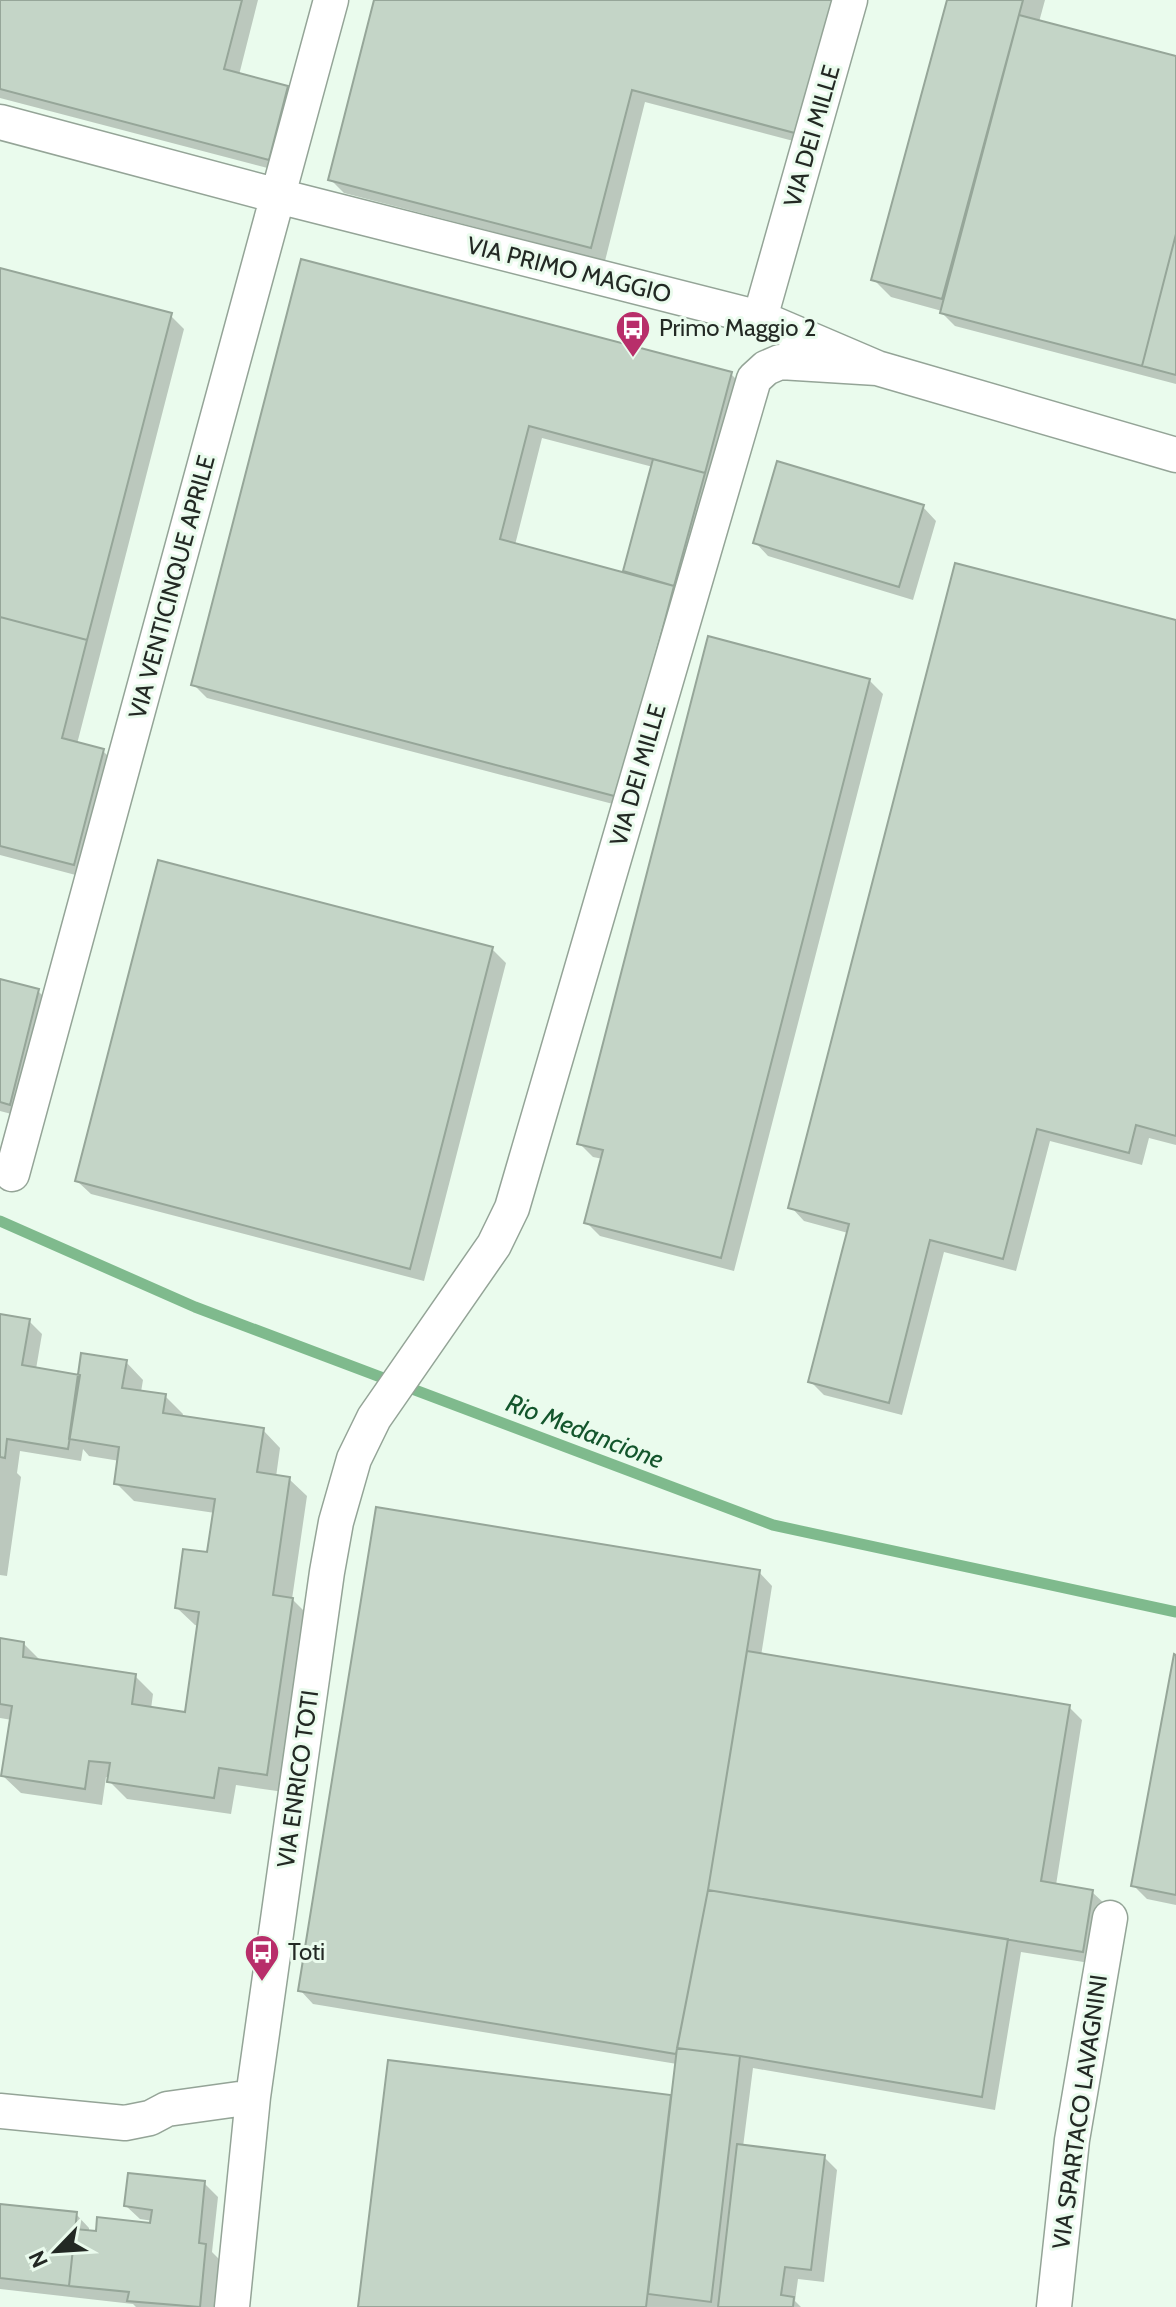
<svg xmlns="http://www.w3.org/2000/svg" width="1176" height="2307" font-family="Cabin,sans-serif">
<style>
.shadow{fill:#0003;fill-rule:evenodd}
.lines{fill:none;stroke-linecap:round;stroke-linejoin:round}
.stream{stroke:#7fba8d;stroke-width:11}
.building{fill:#c4d5c7;stroke:#96a699;stroke-width:2}
.minor-casing{stroke:#94a497;stroke-width:37}
.minor{stroke:#fff;stroke-width:34}
.labels{text-anchor:middle;stroke-width:6;stroke-linejoin:round;paint-order:stroke}
.street-label{font-size:24px;fill:#232924;stroke:#eafbed}
.poi-label{font-size:24px;fill:#232924;stroke:#eafbed;text-anchor:start}
.water-label{font-size:26px;font-style:italic;fill:#13552c;stroke:#eafbed}
</style>
<rect width="100%" height="100%" fill="#eafbed"/>
<path class="shadow" d="M0,0H258L239,75L287,88L301,102L283,172L0,98Z
M376,0H858L820,148L645,102L605,261L344,193L330,179Z
M949,0H1045L1039,22L1176,58V384L955,326L942,313V311L891,297L873,279Z
M302,262L731,374L745,388L632,809L207,698L193,684ZM542,438L653,467L624,573L515,545Z
M0,270L170,315L184,329L77,744L103,751L116,764L87,878L0,855Z
M923,507L936,521L913,600L768,556L755,542Z
M1176,623V1145L1149,1138L1142,1165L1050,1141L1016,1271L944,1252L902,1415L824,1395L810,1381L848,1233L804,1221L791,1207Z
M869,680L883,694L734,1271L600,1236L586,1222L603,1159L593,1157L579,1143Z
M492,949L506,963L424,1281L91,1194L77,1181Z
M0,981L38,991L52,1005L23,1117L0,1111Z
M0,1316L29,1321L42,1334L36,1369L80,1377L126,1362L143,1380L141,1392L165,1396L183,1414L182,1418L263,1430L280,1448L276,1477L289,1479L307,1496L292,1599L310,1617L284,1792L236,1785L231,1814L127,1799L109,1781L110,1778L106,1777L102,1805L21,1793L3,1776L12,1720L0,1718V1640L24,1644L42,1662L135,1676L153,1694L151,1709L186,1714L199,1626L195,1625L177,1608L208,1554L215,1513L134,1501L116,1483L120,1461L89,1456L83,1449L81,1461L20,1451L17,1473L21,1477L7,1576L0,1575Z
M759,1572L772,1586L761,1656L1069,1707L1082,1720L1056,1885L1092,1892L1106,1905L1096,1964L1021,1952L995,2110L753,2068L743,2147L824,2157L837,2170L824,2282L798,2279L795,2301L801,2307H360L389,2062L673,2097L677,2064L313,2004L300,1990Z
M1176,1657V1905L1147,1899L1133,1885Z
M204,2183L218,2197L212,2252L219,2259L214,2307H136L133,2304L0,2289V2206L76,2214L89,2228V2232L152,2225L153,2221L140,2219L126,2206Z"/>
<g class="lines">
<path class="stream" d="M0,1221L195,1307L773,1525L1176,1612"/>
</g>
<path class="building" d="M0,0H242L224,69L288,86L269,160L0,89Z
M374,0H841L806,136L632,90L591,248L328,180Z
M947,0H1023L942,299L871,280Z
M1019,15L1176,56V234L1142,366L940,313Z
M1176,234V375L1142,366Z
M301,259L732,372L705,473L529,426L500,539L674,586L618,797L191,685Z
M0,268L172,313L87,640L0,617Z
M653,459L705,473L674,586L623,571Z
M777,461L924,505L899,587L753,543Z
M955,563L1176,620V1136L1136,1125L1129,1153L1037,1129L1003,1259L930,1240L889,1403L808,1382L849,1224L788,1208Z
M0,617L87,640L62,738L104,749L74,865L0,846Z
M708,636L870,679L721,1258L584,1223L603,1150L577,1144Z
M158,860L493,947L410,1269L75,1181Z
M0,979L39,989L10,1105L0,1102Z
M0,1314L30,1319L22,1365L80,1375L68,1449L7,1439L5,1458L0,1457Z
M81,1353L127,1360L122,1388L166,1394L163,1413L264,1428L257,1472L290,1477L273,1595L293,1598L267,1775L219,1768L214,1798L107,1782L110,1763L89,1761L85,1789L1,1776L12,1706L0,1704V1638L24,1642L23,1657L136,1674L132,1704L185,1712L199,1612L175,1608L183,1549L207,1552L215,1499L114,1484L119,1447L69,1439Z
M376,1507L760,1570L708,1890L676,2054L298,1991Z
M747,1651L1070,1705L1041,1881L1093,1890L1083,1952L708,1890Z
M1174,1654L1176,1655V1895L1131,1886Z
M708,1890L1008,1939L982,2097L740,2056L677,2048Z
M677,2048L740,2056L711,2302L648,2294Z
M388,2060L671,2095L646,2307H358Z
M737,2144L825,2155L811,2270L785,2267L781,2295L794,2297L793,2307H718Z
M128,2173L205,2181L199,2243L206,2244L200,2307L127,2301L129,2292L69,2286L75,2229L96,2231L97,2217L150,2223L152,2210L124,2206Z
M0,2204L77,2212L69,2286L0,2278Z"/>
<g class="lines">
<g class="minor-casing">
<path id="minor" d="M0,122L278,196L760,318L877,368L1176,455
M760,318L850,0
M12,1174L331,0
M0,2111L125,2123L150,2118L167,2109L253,2097
M232,2307L253,2097L327,1572L336,1522L354,1459L374,1418L494,1245L512,1208L754,379L766,368L780,362L877,368
M1054,2307L1072,2140L1110,1918"/>
</g>
<use href="#minor" class="minor"/>
</g>
<defs>
<g id="bus-pin" transform="scale(1.8)"><path d="M0 17L-7.5 6A9.5 9.5 0 1 1 7.5 6Z" fill="#b82e6a" stroke="#eafbed"/><path d="M-5-6H5V4H4V6H2V4H-2V6H-4V4H-5ZM-3.5-4V0h7V-4ZM-3.5 1.2v1.5H-2V1.2ZM2 1.2v1.5H3.5V1.2Z" fill="#fff"/></g>
</defs>
<g fill-rule="evenodd">
<use href="#bus-pin" x="633" y="328"/>
<use href="#bus-pin" x="262" y="1952"/>
</g>
<g class="labels">
<g class="street-label">
<text transform="translate(812 136) rotate(-74)" y="8">VIA DEI MILLE</text>
<text transform="translate(569 270) rotate(14)" y="8">VIA PRIMO MAGGIO</text>
<text transform="translate(172 587) rotate(-75)" y="8">VIA VENTICINQUE APRILE</text>
<text transform="translate(638 775) rotate(-74)" y="8">VIA DEI MILLE</text>
<text transform="translate(298 1779) rotate(-82)" y="8">VIA ENRICO TOTI</text>
<text transform="translate(1080 2112) rotate(-82)" y="8">VIA SPARTACO LAVAGNINI</text>
</g>
<g class="poi-label">
<text x="659" y="336">Primo Maggio 2</text>
<text x="288" y="1960">Toti</text>
</g>
<g class="water-label">
<text transform="translate(585 1431) rotate(21)" y="9">Rio Medancione</text>
</g>
</g>
<g transform="translate(56 2251) rotate(245)" stroke="#eafbed" stroke-width="6" paint-order="stroke">
<path d="M0-6L14 30L0 20L-14 30Z" fill="#232924"/>
<text y="-12" font-size="22" font-weight="bold" text-anchor="middle" fill="#232924">N</text>
</g>
</svg>
